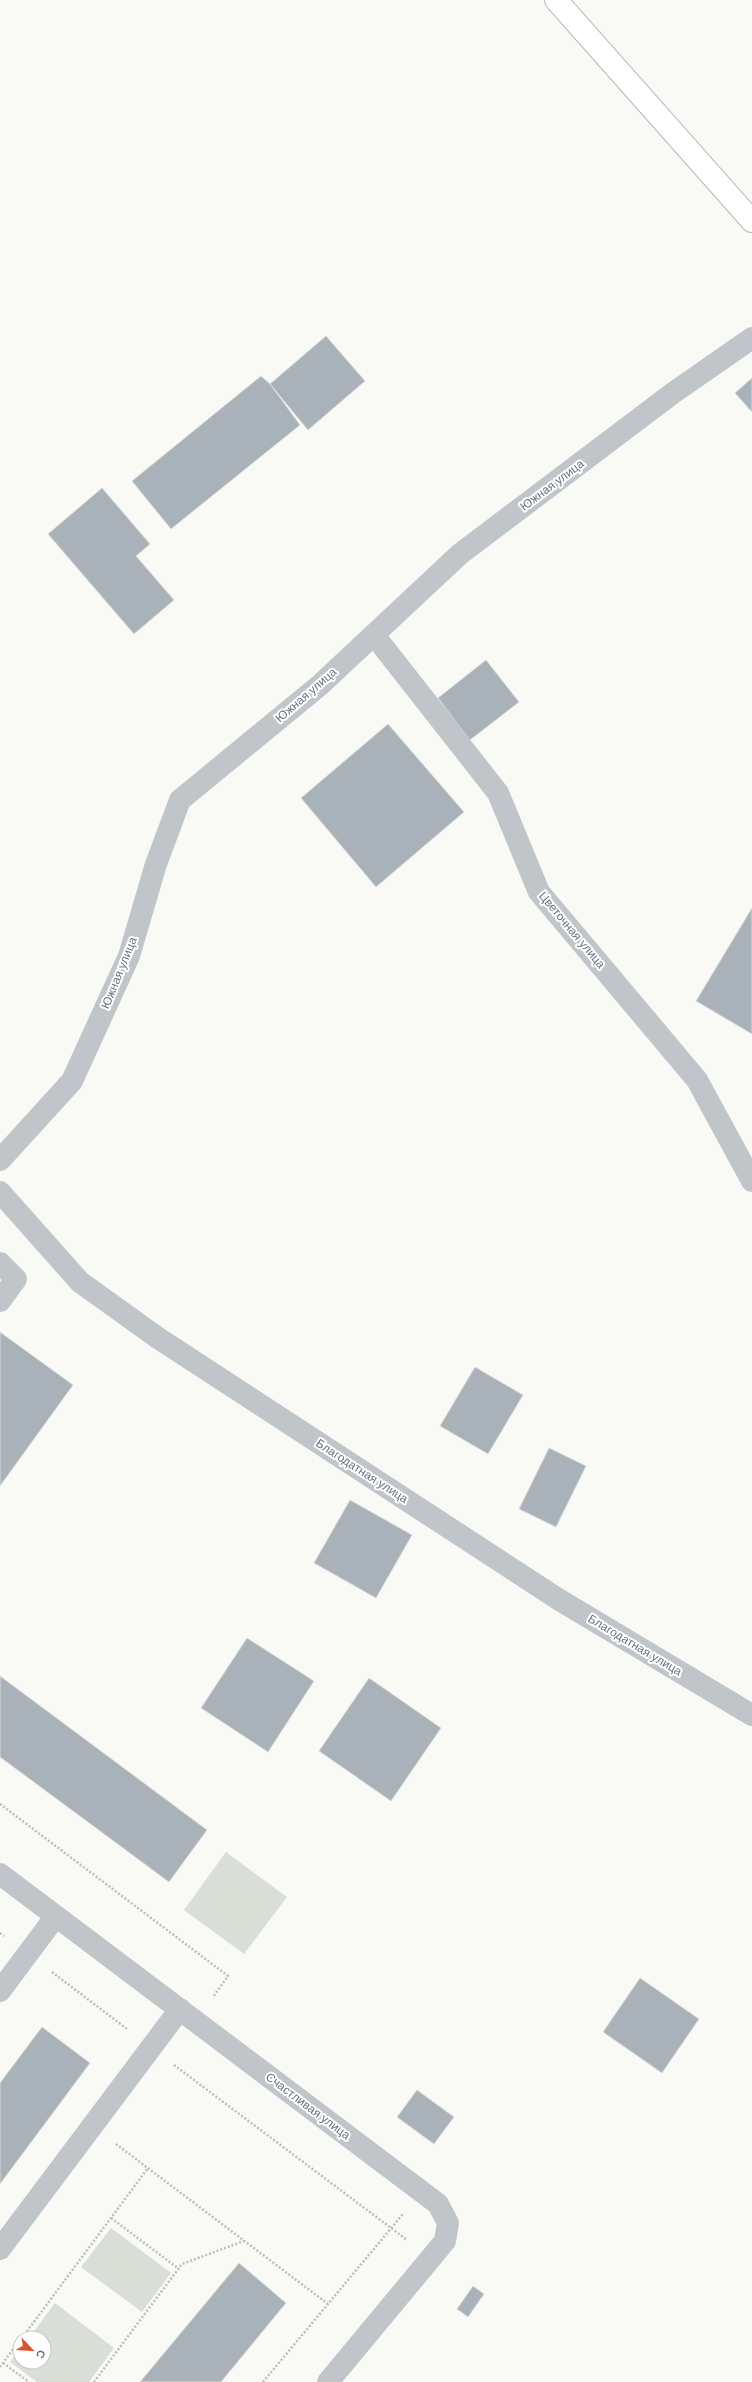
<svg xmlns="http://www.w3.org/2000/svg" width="752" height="2382" font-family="Helvetica,sans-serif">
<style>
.green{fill:#d9ded6}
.building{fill:#a9b2b8;stroke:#dbdbd9}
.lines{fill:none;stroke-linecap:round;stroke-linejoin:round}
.major-casing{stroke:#b4b9bd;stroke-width:24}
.path{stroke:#bbbec1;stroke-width:2.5;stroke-dasharray:2 2;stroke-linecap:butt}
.minor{stroke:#c0c5c9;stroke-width:22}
.major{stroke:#fff;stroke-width:22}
.labels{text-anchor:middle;stroke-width:4;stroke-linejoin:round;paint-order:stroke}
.street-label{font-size:12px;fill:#657581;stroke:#fff}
</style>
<rect width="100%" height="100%" fill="#f9f9f6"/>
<path class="green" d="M226,1852L287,1897L244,1954L184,1910Z
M111,2228L171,2273L142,2312L81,2267Z
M55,2303L114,2348L89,2382H37L10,2362L20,2349V2362H44V2338H29Z"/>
<path class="building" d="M326,336L365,381L308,430L270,384Z
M261,376L270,384L300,425L171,529L132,481Z
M752,378V412L735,393Z
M102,488L150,544L136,556L174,600L134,634L48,534Z
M486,660L519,702L470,740L438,698Z
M388,724L464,812L376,887L301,798Z
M752,908V1034L696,1001Z
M0,1332L73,1385L0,1486Z
M475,1367L523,1395L488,1454L440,1426Z
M549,1448L586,1466L556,1527L519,1509Z
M350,1500L412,1535L376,1598L314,1563Z
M247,1638L314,1681L268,1752L201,1708Z
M0,1676L207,1830L169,1882L0,1757Z
M369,1678L441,1728L391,1801L319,1751Z
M640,1978L699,2019L662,2073L603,2032Z
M42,2027L90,2063L0,2184V2083Z
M417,2090L454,2117L434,2144L397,2117Z
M239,2263L286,2303L221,2382H140Z
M473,2286L484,2294L468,2317L457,2309Z"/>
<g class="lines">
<g class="major-casing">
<path id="major" d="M556,0L752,221"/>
</g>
<path class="path" d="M0,1804L228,1976L213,1997
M0,1933L4,1936
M52,1972L127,2029
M174,2065L407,2240
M116,2144L328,2304
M111,2218L179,2269
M22,2338L148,2168
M3,2363L29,2382
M0,2367L20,2340
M94,2382L182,2264L244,2241
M263,2382L403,2214"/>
<path class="minor" d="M374,635L498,793L539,892L697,1080L752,1181
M0,1160L72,1081L129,956L156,864L180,800L320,685L460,554L673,393L752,338
M0,1192L80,1282L158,1338L558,1599L752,1715
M0,1263L16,1279L0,1301
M0,1874L438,2204L448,2223L445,2241L328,2382
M0,1991L56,1916
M0,2249L180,2009"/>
<use href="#major" class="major"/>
</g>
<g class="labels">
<g class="street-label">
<text transform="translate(552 485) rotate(-37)" y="4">Южная улица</text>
<text transform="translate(306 695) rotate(-41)" y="4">Южная улица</text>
<text transform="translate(572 930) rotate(50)" y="4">Цветочная улица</text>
<text transform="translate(119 973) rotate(-68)" y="4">Южная улица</text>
<text transform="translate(362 1471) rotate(33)" y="4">Благодатная улица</text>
<text transform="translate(635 1645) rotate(31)" y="4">Благодатная улица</text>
<text transform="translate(308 2106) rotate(37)" y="4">Счастливая улица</text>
</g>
</g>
<g transform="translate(32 2350) rotate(115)"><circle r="19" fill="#ffffff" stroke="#c1c8cd"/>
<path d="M0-3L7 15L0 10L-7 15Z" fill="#df5230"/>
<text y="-6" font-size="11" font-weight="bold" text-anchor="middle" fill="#657581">С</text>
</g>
</svg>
